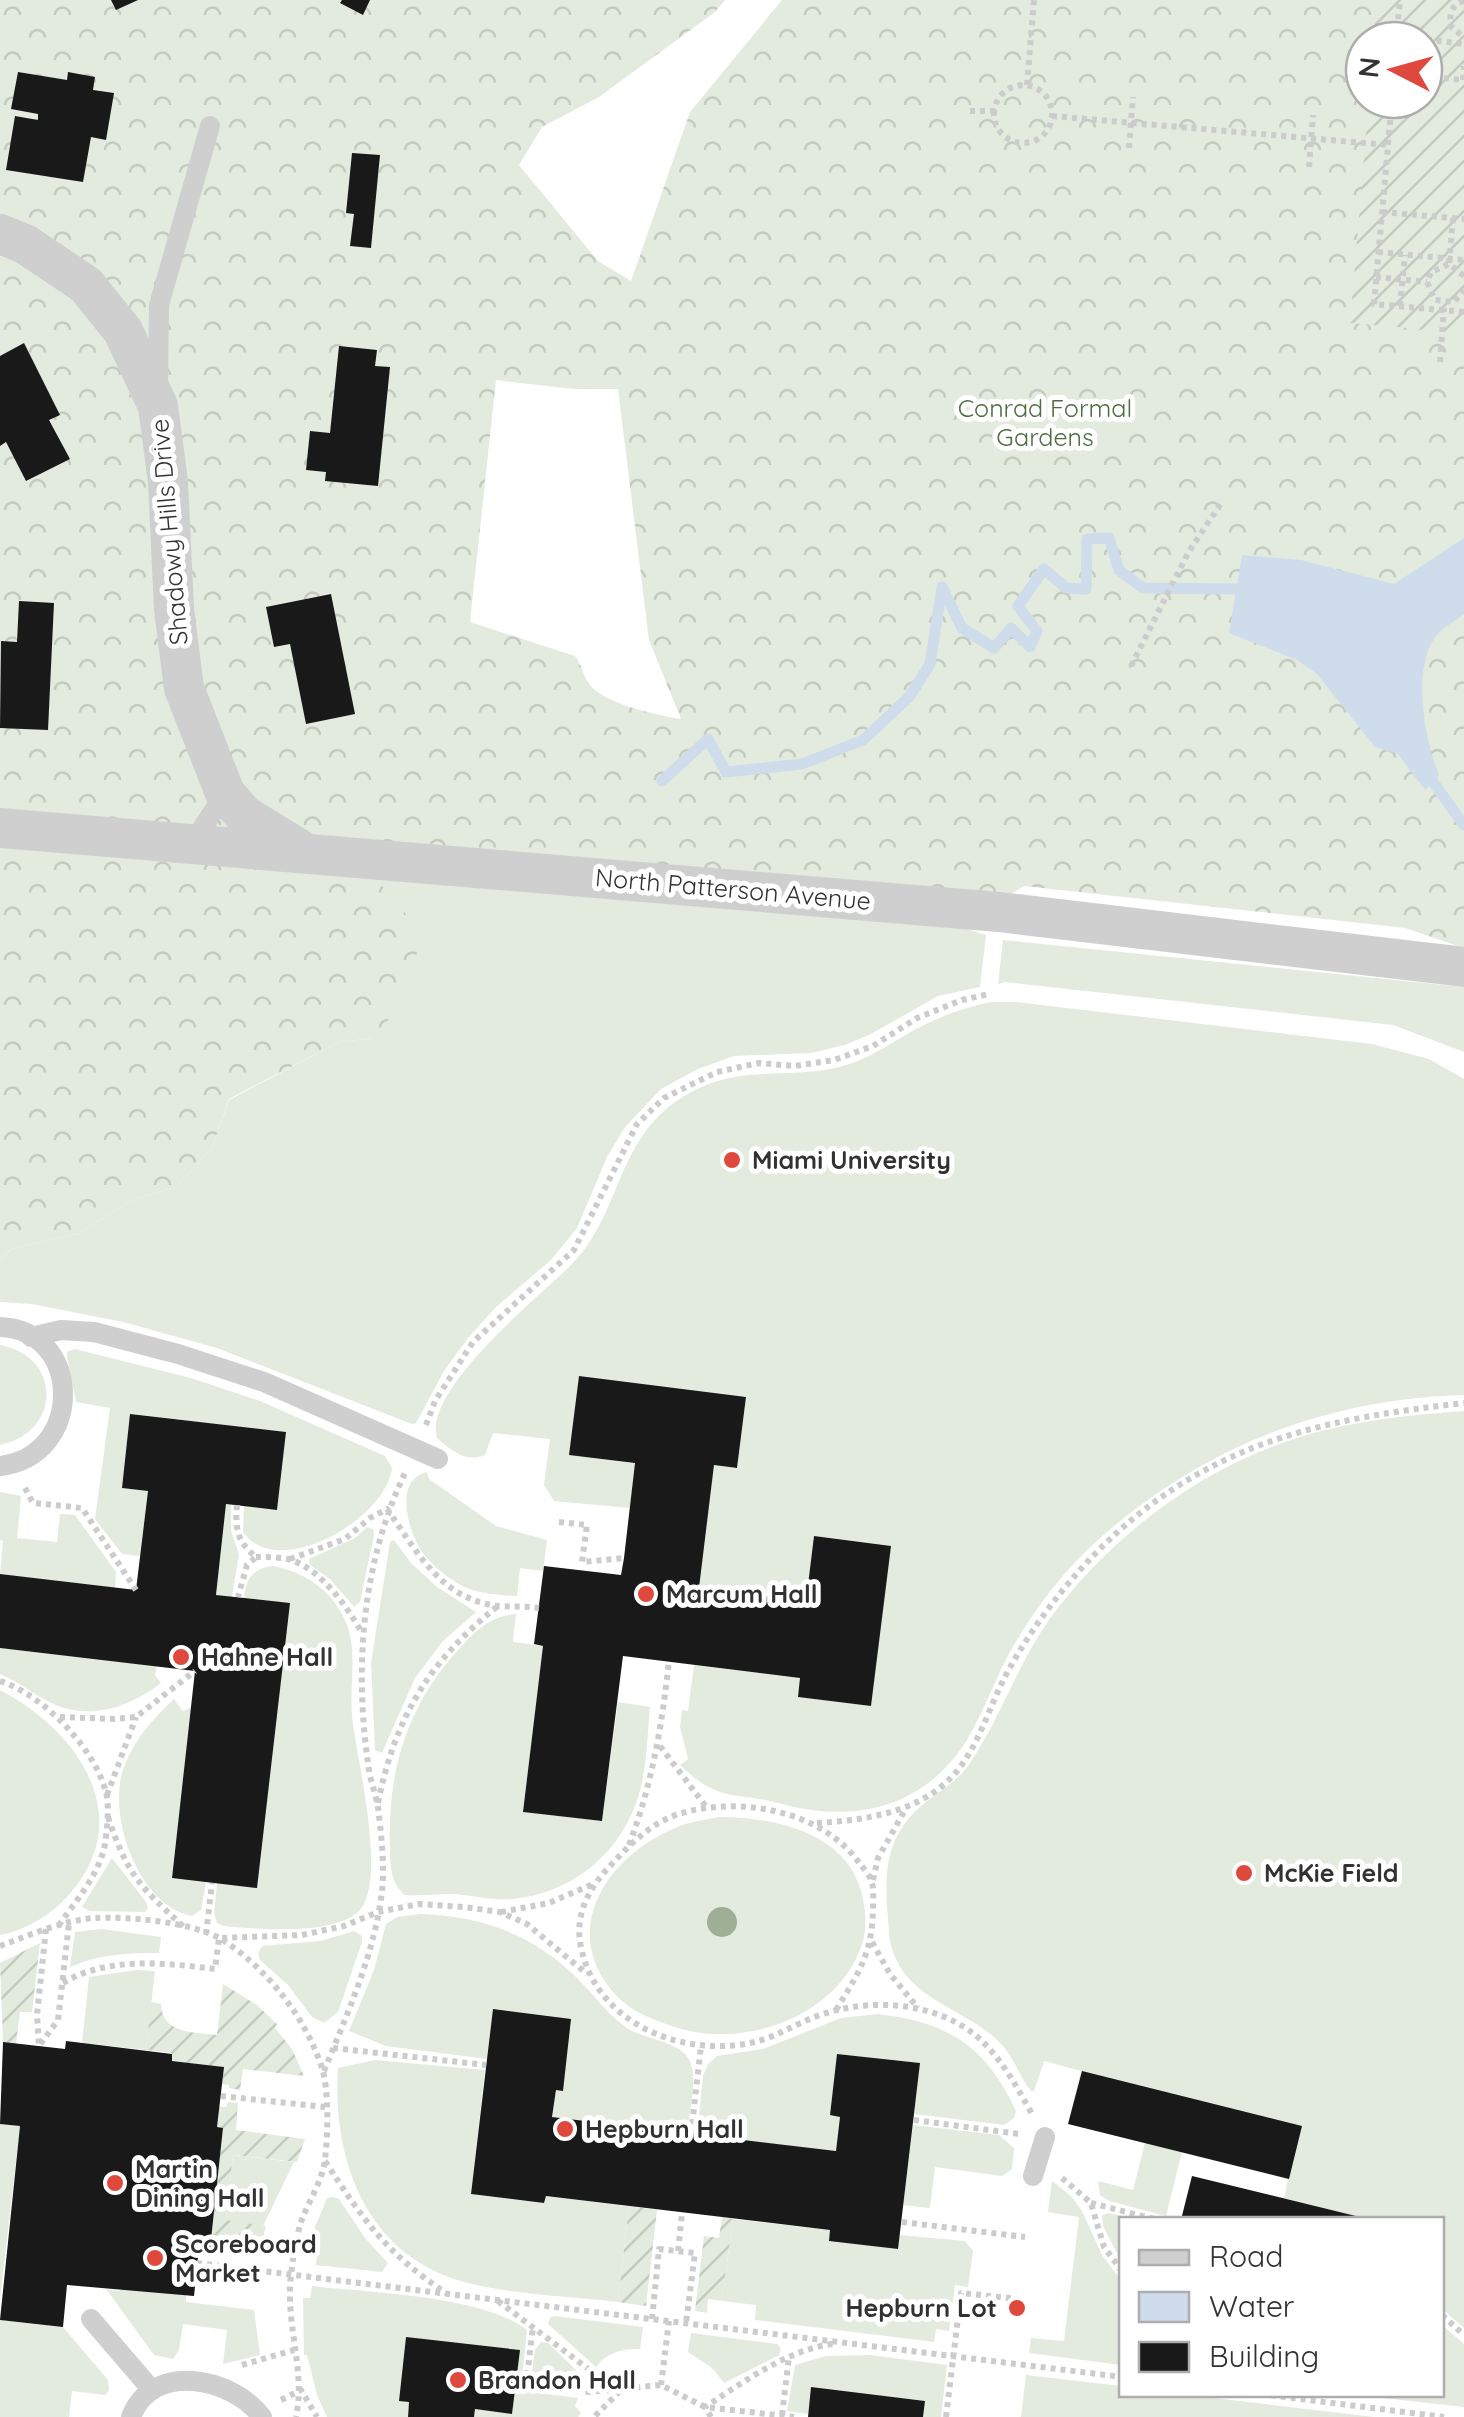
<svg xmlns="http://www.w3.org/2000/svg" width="1464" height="2417" font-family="Quicksand,sans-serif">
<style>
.grass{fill:#e3ebde}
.forest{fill:url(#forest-crowns);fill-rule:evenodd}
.garden{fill:url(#garden-furrows)}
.water{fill:#cedcec}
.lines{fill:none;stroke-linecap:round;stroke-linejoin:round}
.stream{stroke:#cedcec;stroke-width:11}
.building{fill:#191919}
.path{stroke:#ccc;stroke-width:6;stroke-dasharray:5 5;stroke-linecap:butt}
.lane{stroke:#cfcfcf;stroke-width:20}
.street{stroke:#cfcfcf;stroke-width:40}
.tree{fill:#9eaf96}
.poi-dot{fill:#df493d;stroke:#fff;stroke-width:4}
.labels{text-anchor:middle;stroke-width:10;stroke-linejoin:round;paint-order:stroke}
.park-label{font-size:25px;fill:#4e6d40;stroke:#fff}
.street-label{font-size:25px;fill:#323232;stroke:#fff}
.poi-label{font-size:25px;font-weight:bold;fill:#323232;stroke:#fff;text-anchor:start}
</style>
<defs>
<pattern id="forest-crowns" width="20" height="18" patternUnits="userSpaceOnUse" patternTransform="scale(2.5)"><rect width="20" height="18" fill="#e3ebde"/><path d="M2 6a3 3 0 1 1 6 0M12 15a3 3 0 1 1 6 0" fill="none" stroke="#c3cabf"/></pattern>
<pattern id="garden-furrows" width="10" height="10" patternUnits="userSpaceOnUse" patternTransform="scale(2.5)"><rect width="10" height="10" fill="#e3ebde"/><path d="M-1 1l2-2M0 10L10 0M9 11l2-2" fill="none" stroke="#c3cabf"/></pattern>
</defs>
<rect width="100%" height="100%" fill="#fff"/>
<path class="grass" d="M372,878L407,882L477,883L947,923L986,935L980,987L938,996L871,1034L845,1045L811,1053L734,1056L698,1069L661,1089L625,1127L607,1157L577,1228L551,1260L496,1307L468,1338L444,1371L416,1423L412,1424L217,1348L123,1322L32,1304L0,1302V1260L11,1249L80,1233L132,1200L176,1187L212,1148L229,1100L339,1042L374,1038Z
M1003,940L1464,987V1052L1393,1025L1005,982L998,984Z
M991,1002H1016L1372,1044L1429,1059L1464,1079V1395C1325,1399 1203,1447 1099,1539C1066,1568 1036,1607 1014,1645C996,1675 985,1710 967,1740C925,1807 856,1824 782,1804C735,1791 720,1804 680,1765L688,1759L680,1727L682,1710L688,1711L694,1665L800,1678L799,1697L871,1706L890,1546L814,1536L806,1601L699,1588L714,1465L737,1468L746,1397L579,1376L635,1463L630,1508L554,1501L544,1485L550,1439L493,1433L485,1455C466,1463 452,1451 437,1438C422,1392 537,1298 567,1269C625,1215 612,1135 691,1092C743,1064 786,1080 839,1067C869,1060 893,1041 920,1027C943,1015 966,1007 991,1002Z
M0,1345C62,1356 62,1432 0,1445Z
M75,1349L191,1378L260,1401L385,1456L392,1468C386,1519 278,1582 243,1532L244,1506L277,1509L286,1432L131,1414L122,1488L148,1491L140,1556L122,1554L95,1519L110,1408L76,1402L67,1357V1352Z
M1464,1411V2328L1442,2309V2220L1181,2219L1192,2176L1284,2198L1288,2179L1182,2152L1166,2216L1109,2201L1100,2195L1098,2181L1133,2190L1145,2143L1068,2124L1081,2071L1044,2061L1034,2091H1031C1020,2078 1015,2060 1003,2046C969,2008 909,2003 892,1949C889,1940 889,1928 888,1919C884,1876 885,1838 919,1808C936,1792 957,1783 970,1763C1001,1717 1018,1663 1051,1617C1108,1540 1194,1473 1285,1442C1341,1422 1405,1415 1464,1411Z
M427,1472L429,1479L496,1526L547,1540L543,1571L520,1568L517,1596C497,1595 475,1594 457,1583C444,1575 431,1564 422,1552C408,1531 393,1480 427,1472Z
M0,1492L21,1496L17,1538L57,1542L60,1514L75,1515L116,1572L115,1588L0,1574L3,1541L0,1540Z
M226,1504H231V1531L239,1554L232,1597L216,1595Z
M367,1527L373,1529L374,1535L360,1602L354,1607L330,1579L310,1565L309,1559L355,1538Z
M394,1540L411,1563L437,1587L476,1612L443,1641L415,1678L382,1753L375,1750L371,1663L390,1542Z
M272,1566C303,1571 330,1589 344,1618C359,1649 349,1682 352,1716C356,1757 389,1883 358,1912C331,1936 256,1929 223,1926L217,1923L214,1913L217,1883L289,1603L244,1598C246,1579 252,1569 272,1566Z
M516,1614L513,1642L543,1646L523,1812L602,1821L618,1702L650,1707C647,1739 647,1775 635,1806C615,1858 569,1893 513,1899C493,1901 472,1895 452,1894C436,1894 420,1896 405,1895C390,1883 390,1864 390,1846C387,1771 408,1704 459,1649C476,1630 491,1616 516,1614Z
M0,1648L157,1666L155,1675L161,1683C134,1704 99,1718 64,1708C41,1701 22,1683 0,1674Z
M0,1690C79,1731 139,1819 67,1897C51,1915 24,1931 0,1935Z
M174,1699L183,1711L191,1708L172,1877L206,1882L201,1910L192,1916C138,1906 106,1814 124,1767C134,1739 153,1719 174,1699Z
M718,1817C775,1817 851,1833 863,1899C866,1914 867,1930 862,1944C839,2016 745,2049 678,2028C660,2022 638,2015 623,2002C553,1937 604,1855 680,1826C692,1821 706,1820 718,1817Z
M112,1858L146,1902L148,1908L145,1912L90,1911L82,1907Z
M421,1914C483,1916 534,1935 578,1979C595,1996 607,2014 627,2028C645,2040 684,2041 691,2064C697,2084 689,2113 687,2133L552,2117L556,2090L487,2059L386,2046L349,2031L374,1970L386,1924L397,1917Z
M102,1929L161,1937L159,1953C128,1953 99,1954 70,1967L75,1932Z
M354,1931L362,1936V1942L338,2012L324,2023L312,2017L288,1985L260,1960L258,1954L262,1946L321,1941Z
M136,1970L155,1971L146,2050L82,2043L89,1977Z
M878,2014C948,2022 986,2046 1016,2111L1014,2118L1004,2125L914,2114L920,2063L838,2054L830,2114L840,2117L836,2151L697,2135L703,2076L708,2064L717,2056L763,2049L841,2018Z
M375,2060L485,2070L471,2194L544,2203L546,2196L629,2206L618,2302C568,2296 513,2295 464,2282C366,2255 332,2160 338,2068Z
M0,2124L20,2126L0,2299Z
M913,2125L999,2135L1014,2148L1012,2169L1002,2176L935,2167L930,2208L903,2205Z
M233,2155L294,2162L263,2226L226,2221Z
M1052,2181L1071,2196L1082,2211L1102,2255L1121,2280V2365L1029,2353L1031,2338L1064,2341L1079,2217L1048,2212Z
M333,2197L339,2199L365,2238L388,2263L382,2272L316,2265L317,2252L309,2251L315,2227L327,2198Z
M1109,2213L1136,2219L1122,2220L1121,2261L1103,2226L1102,2215Z
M733,2219L830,2230L897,2249L900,2235L965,2241L973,2251L968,2287L955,2285L949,2331L936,2329L934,2342L755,2320L756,2305L722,2301Z
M312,2286C370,2293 482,2295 527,2330L522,2377L406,2337L399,2400L409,2402L408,2417H327L317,2395L307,2355H304L303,2298H310Z
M121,2288L186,2295V2302L254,2310L260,2355L223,2364L227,2330L183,2324L179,2350L173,2359L154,2355L106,2289L120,2291Z
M555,2316L643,2327L640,2349C623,2348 606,2353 596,2367L548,2324L550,2317Z
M0,2320L63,2327L108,2380L109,2390L105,2395L72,2391L69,2417H0Z
M1442,2325L1464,2344V2407L1356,2395L1442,2394Z
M691,2333L778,2344L781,2350L779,2355L724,2383L712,2368L688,2352Z
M541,2342L548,2343L577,2371V2380L531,2378L535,2350Z
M870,2355L947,2365L941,2417H923L925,2401L812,2388L808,2414L787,2411L795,2365L826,2356Z
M1026,2375L1121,2386L1122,2394L1189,2395L1374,2417H1021Z
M515,2390L578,2398L575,2406L581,2413L578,2417H474L475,2409L512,2414Z"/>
<path class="forest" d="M0,0H725L715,12L599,97L542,127L519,165L598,261L631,281L690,112L782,0H1464V948L1405,928L1024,886L1006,897L372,878L401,902L418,947L410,992L374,1038L339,1042L229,1099L212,1148L176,1187L132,1200L80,1233L11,1249L0,1260ZM1364,40H1424V100H1364ZM496,380L573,389H618L649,640L681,719C658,715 604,704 590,685C583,676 582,665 575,656L470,622Z"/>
<path class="garden" d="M1377,0H1464V333L1350,323L1369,100H1424V40H1374Z
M40,1943L32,2012H20L16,2044L3,2042L0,1963Z
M223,1984L257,2005L277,2024L275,2028L292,2049L304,2076L243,2069L240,2090L229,2088V2085L222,2084L223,2067L172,2061V2053L146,2050L151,2002L161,2004C162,2034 194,2032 217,2035Z
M228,2102L238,2103L236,2130L305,2139L297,2162L233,2155L226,2220L266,2226L261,2244L211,2239L223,2129L217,2127L219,2107H226Z
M629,2206L657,2210L646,2306L618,2302Z
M722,2217L733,2219L722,2301L708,2299L707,2313L695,2311L704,2236L719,2238Z"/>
<path class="water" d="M1464,538V614C1454,622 1441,628 1434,639C1412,672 1425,741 1439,775L1425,790L1398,754L1375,747L1317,674L1297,660L1229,633L1242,555L1301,560L1394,584Z"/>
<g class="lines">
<path class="stream" d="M662,781L708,739L726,772L802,764L863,740L909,697L930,664L942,587L962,628L994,648L1011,628L1030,647L1037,631L1018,606L1044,569L1066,588L1086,589L1087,539L1109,538L1119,570L1143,588L1236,589
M1433,782L1464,825"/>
</g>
<path class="building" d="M111,0H138L116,10Z
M342,0H370L363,15L340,3Z
M18,72L67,80L68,72L95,77L93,90L114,93L106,140L91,137L83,182L6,170L15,116L38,120V114L11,109Z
M352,153L380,155L371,248L350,246L354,214L346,213Z
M24,343L60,415L49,420L70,459L26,481L6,442L0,446V356Z
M339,346L377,350L375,366L390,367L378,486L325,481L326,472L306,470L310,431L330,433Z
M331,594L355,714L306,724L290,644L274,647L266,607Z
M19,601L54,603L48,730L0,728L1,641L17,642Z
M579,1376L746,1397L737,1468L714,1465L699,1588L806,1601L814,1536L891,1546L871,1706L798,1697L800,1678L623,1656L602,1821L523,1812L543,1646L534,1644L544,1566L621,1575L624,1558L635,1463L569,1455Z
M130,1414L286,1432L277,1510L226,1504L216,1595L290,1603L257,1888L172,1878L195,1671L0,1648V1574L136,1590L148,1491L122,1488Z
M493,2009L571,2019L563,2091L556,2090L552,2117L836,2151L840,2117L830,2115L837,2054L920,2063L898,2249L829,2241L830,2230L546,2196L544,2203L471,2194Z
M66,2041L172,2054V2061L224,2067L217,2127L223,2128L210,2249L199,2248L194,2296L67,2285L63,2327L0,2320L20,2126L0,2124L3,2042L65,2049Z
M1082,2071L1302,2126L1289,2179L1068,2124Z
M1192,2176L1364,2218V2220H1181Z
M406,2337L520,2350L512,2414L475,2409L474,2417H408L409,2402L399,2401Z
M811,2387L925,2401L923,2417H808Z"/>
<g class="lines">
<path class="path" d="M1464,1C1451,4 1449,15 1451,27L1464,37
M1397,36L1464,44
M1396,39L1400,0
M1424,77L1464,80
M1463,80L1464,66
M1027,85L1034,0
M994 114a29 29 0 1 1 58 0a29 29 0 1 1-58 0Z
M1392,100L1374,304L1464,312
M970,111H995
M1052,116L1388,145
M1129,148L1133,97
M1309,167L1313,115
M1382,212L1464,219
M1378,252L1464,260
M1449,263L1453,218
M1464,276L1449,264L1431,272L1427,282L1435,300L1454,302L1464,290
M1376,277L1427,282
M1400,306L1405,255
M1440,362L1444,308
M1131,666L1188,553L1223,500
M426,1425L435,1401L473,1342L574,1250L637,1124L664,1098L717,1072L759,1063L794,1066L834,1060L873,1046L917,1018L962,1000L989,994
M25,1488L33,1503L82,1508L136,1590
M237,1505C235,1529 237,1542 256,1557L247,1565L238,1597
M559,1522L587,1525L582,1562L624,1558
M256,1557C266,1557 278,1557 288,1559C320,1568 345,1604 361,1631
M290,1559L345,1539L370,1518L387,1509C417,1551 440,1599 498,1606C512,1607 525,1606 539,1608
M0,1681C44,1695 98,1751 107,1797C109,1810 107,1830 105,1844C100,1873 76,1901 59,1925
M60,1717L114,1719L136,1717L195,1671
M660,1746L707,1808
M107,1795L136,1717
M378,1803C395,1717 430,1660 498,1606
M108,1817C127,1874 140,1887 184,1927
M817,1823C872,1820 933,1810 965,1760C983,1733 992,1700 1008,1671C1036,1620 1077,1568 1121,1529C1224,1438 1333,1418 1464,1403
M629,1845C652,1785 662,1725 669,1661
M873,1880L878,1858L905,1810
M501,1912L549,1903L593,1884
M46,1929L37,2015L39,2046L58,2020L69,1923
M206,1934L212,1883
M872,1942L890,1974L918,2008
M0,1946C30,1935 61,1921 94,1918C127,1916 192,1922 221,1939C266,1967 306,2018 322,2068C329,2088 328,2137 325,2159C323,2180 308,2202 301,2222C296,2238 293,2258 291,2275C285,2325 306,2370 296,2417
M63,1983C108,1956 165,1963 215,1969L219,1938L302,1935L344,1926L378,1912L419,1904L464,1907L500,1912L527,1924L587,1974
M836,2010C860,1971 873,1952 873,1905C873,1899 874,1889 872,1883C871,1876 864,1869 860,1864C823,1811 742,1796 682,1813C653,1821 630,1844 610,1866C589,1888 574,1915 581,1947C595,2018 670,2053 738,2045C774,2041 792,2024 823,2014C875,1997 945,2002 986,2045C1005,2065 1018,2089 1032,2114
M333,2048L486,2065
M324,2071C347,2014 375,1953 382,1891C385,1865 381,1833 378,1807C376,1795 371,1783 369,1770C354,1671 361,1565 405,1473
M221,2096L325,2107
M914,2120L1019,2134
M691,2134L701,2046
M325,2161C364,2221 386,2253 446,2293
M1062,2178L1091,2203L1104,2247L1122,2271
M1091,2203L1158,2220
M902,2222L1025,2237
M678,2251L682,2213
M197,2263L1122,2377
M498,2301L619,2392L594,2417
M1442,2315L1464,2335
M652,2319L659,2249L695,2253L686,2323
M242,2365L294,2350
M516,2384L589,2392L661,2385L705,2407L794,2417
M526,2385L533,2327
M661,2385L669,2321
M1261,2394L1444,2417
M281,2400L301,2390L317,2417
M782,2415L789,2357
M711,2417L705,2407C744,2382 786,2350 833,2344
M946,2417L961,2293L1018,2299"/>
<path class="lane" d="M158,384L159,305L210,126
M191,846L225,793
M0,1327C83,1330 85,1456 0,1466
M31,1337L61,1330L94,1332L178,1354L264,1382L438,1459
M1033,2176L1045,2137
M91,2319L151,2389
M131,2417C152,2361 232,2377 262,2417"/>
<path class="street" d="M0,234L25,244L86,285L123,331L158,406L168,482L174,609L184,688L225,793L244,815L301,850
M0,828L999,912L1464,967"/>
</g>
<circle class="tree" cx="722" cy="1922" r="15"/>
<g class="poi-dot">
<circle cx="732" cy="1160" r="10"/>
<circle cx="646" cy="1594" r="10"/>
<circle cx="181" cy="1657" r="10"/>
<circle cx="1244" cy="1873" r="10"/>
<circle cx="565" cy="2129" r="10"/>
<circle cx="115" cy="2183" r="10"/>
<circle cx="155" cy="2258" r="10"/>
<circle cx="1017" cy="2308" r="10"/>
<circle cx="458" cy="2380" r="10"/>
</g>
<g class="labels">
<g class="park-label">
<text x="1045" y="417">Conrad Formal<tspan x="1045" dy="29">Gardens</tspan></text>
</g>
<g class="street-label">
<text transform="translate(169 532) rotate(-95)" y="9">Shadowy Hills Drive</text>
<text transform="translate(733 889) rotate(5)" y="9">North Patterson Avenue</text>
</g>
<g class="poi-label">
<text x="752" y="1169">Miami University</text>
<text x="666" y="1603">Marcum Hall</text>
<text x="201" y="1666">Hahne Hall</text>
<text x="1264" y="1882">McKie Field</text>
<text x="585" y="2138">Hepburn Hall</text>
<text x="135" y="2178">Martin<tspan x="135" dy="29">Dining Hall</tspan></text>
<text x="175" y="2253">Scoreboard<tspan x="175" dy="29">Market</tspan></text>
<text x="997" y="2317" text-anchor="end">Hepburn Lot</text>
<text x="478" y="2389">Brandon Hall</text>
</g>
</g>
<rect x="1119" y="2217" width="325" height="180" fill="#ffffff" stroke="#adadad" stroke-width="2.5"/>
<rect x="1139" y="2250" width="50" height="15" fill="#cfcfcf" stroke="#adadad" stroke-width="2.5"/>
<text x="1209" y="2267" font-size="30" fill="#323232">Road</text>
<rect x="1139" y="2292" width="50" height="30" fill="#cedcec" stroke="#adadad" stroke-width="2.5"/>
<text x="1209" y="2317" font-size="30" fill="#323232">Water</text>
<rect x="1139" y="2342" width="50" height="30" fill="#191919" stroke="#adadad" stroke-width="2.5"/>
<text x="1209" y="2367" font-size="30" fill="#323232">Building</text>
<g transform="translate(1394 70) rotate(276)"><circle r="48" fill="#ffffff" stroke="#adadad" stroke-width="2.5"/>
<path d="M0-8L18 38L0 25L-18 38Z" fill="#df493d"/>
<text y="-15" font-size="28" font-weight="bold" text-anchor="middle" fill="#323232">N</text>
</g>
</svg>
